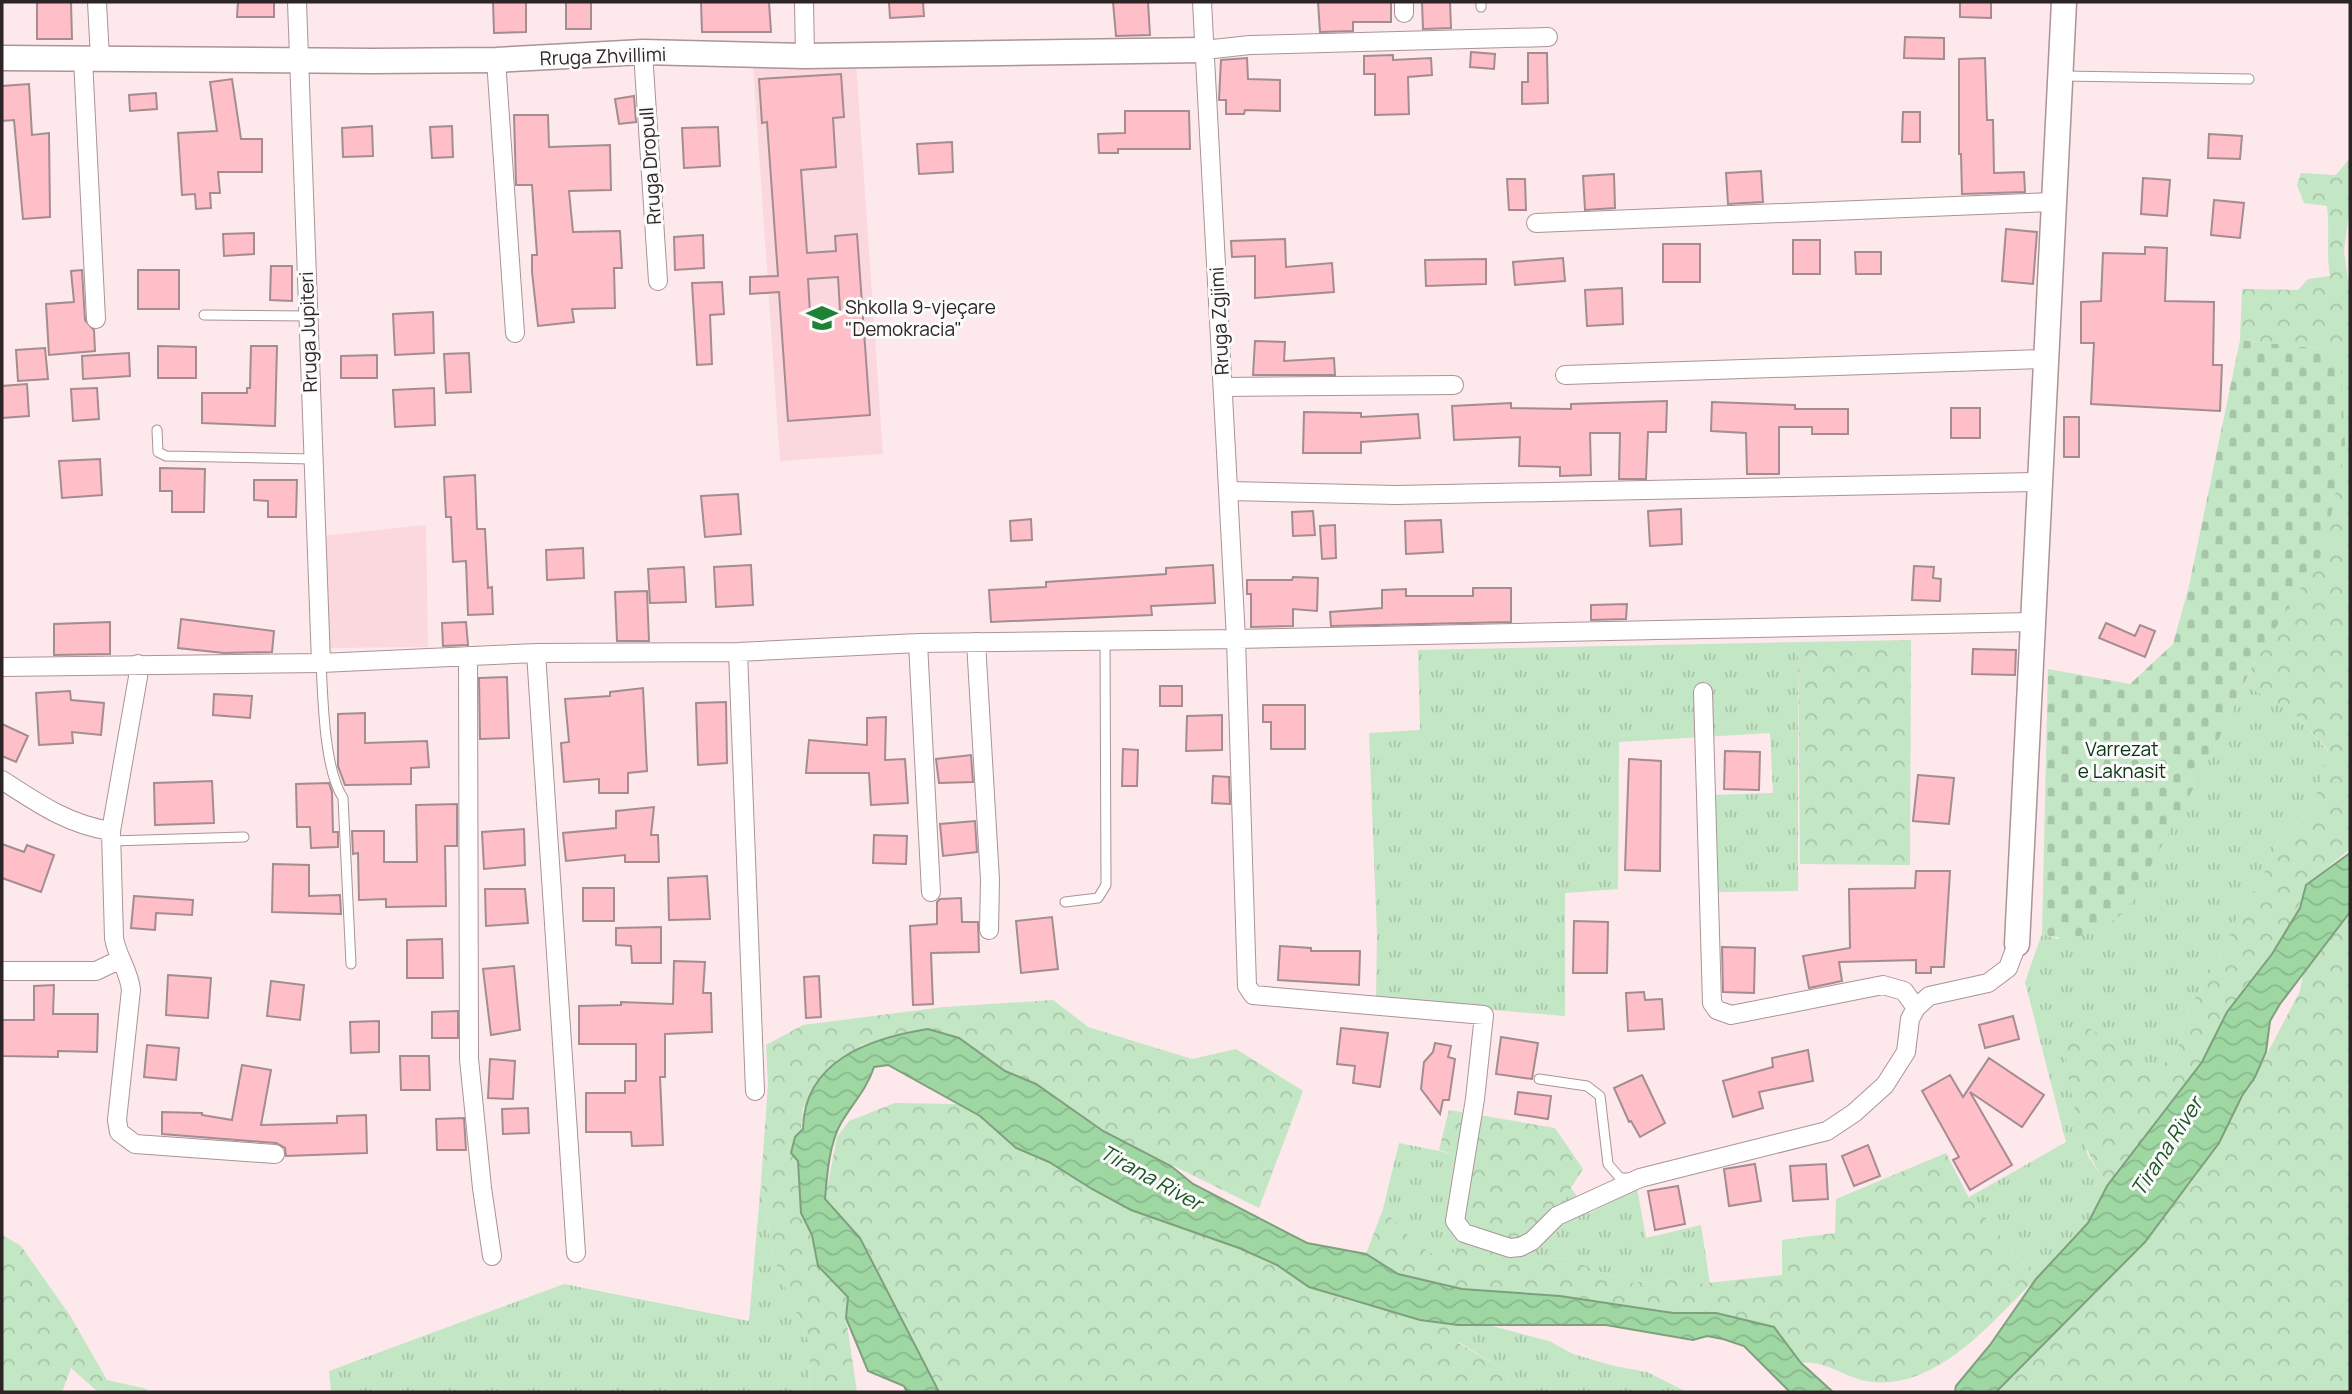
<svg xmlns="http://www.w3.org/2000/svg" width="2352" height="1394" font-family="Manrope,sans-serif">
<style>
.built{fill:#fbd8de}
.grass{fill:url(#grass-tufts)}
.forest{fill:url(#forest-crowns)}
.cemetery{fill:url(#cemetery-stones)}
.water{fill:url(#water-waves);stroke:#7da17d;stroke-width:2}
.building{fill:#febfc9;stroke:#a48c90;stroke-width:2;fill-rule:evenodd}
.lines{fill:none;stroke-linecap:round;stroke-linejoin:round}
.lane-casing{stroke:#ab9397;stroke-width:11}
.street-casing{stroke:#ab9397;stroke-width:20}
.secondary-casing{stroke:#ab9397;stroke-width:27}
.lane{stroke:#fff;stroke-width:9}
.street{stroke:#fff;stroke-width:18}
.secondary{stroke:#fff;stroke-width:24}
.labels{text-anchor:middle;stroke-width:6;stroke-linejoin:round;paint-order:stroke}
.street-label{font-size:19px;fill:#2d2425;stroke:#fbfbfb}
.poi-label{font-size:19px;fill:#2d2425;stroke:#fbfbfb;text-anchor:start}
.park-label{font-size:19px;fill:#093211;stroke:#fbfbfb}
.water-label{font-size:21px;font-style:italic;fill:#1b5525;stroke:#fbfbfb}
</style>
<defs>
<pattern id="grass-tufts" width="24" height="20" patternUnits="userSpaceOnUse" patternTransform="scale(1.75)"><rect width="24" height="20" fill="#c3e6c5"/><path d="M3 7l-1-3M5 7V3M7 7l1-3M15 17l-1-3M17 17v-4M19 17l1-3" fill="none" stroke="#a8c5a9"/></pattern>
<pattern id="forest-crowns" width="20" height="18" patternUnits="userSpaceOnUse" patternTransform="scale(1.75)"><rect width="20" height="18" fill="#c3e6c5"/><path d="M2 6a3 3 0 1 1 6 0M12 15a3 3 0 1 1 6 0" fill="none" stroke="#a8c5a9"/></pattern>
<pattern id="cemetery-stones" width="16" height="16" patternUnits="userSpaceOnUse" patternTransform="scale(1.75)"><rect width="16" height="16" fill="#c3e6c5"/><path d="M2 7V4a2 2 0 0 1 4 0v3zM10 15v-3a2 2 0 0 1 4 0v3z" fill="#a8c5a9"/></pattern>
<pattern id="water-waves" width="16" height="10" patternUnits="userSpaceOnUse" patternTransform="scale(1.75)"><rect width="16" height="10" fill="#9fd7a3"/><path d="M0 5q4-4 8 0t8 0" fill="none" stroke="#89b88c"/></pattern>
</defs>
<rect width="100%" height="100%" fill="#fde8eb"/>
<path class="built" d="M856,62L883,454L780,461L753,65Z
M426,525L428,647L325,648L322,536Z"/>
<path class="grass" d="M1798,642V891L1718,892L1714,795L1773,793L1770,733L1619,742L1618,889L1565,893V1016L1376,1000L1377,935L1369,733L1420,730L1418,650Z
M2244,684L2294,713L2328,751L2313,808L2278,840L2259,885L2242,906L2219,959L2191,1004L2175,1057L2153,1069L2084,1026L2087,1154L2107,1186L2088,1223L2036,1279L1969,1197L2066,1142L2025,982L2042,934L2058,939L2211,756Z
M1399,1143L1454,1154C1450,1187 1440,1219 1460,1248L1442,1261L1415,1242L1383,1209Z
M761,1182L773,1257L810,1345L809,1392H331L329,1371L564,1284L749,1321Z
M1570,1187L1590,1213L1637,1188L1646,1238L1701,1225L1710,1284L1688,1285L1674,1279L1627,1283L1570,1259L1526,1257Z
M1458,1325H1488L1549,1341L1573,1354L1614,1366L1647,1372L1687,1392H1504L1511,1374L1458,1342Z"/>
<path class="forest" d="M2350,158V203L2344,251L2350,294V849L2306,885L2300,908L2272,954L2227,1012L2202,1062L2107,1186C2076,1137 2073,1106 2065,1050L2084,1025L2153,1069L2175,1057L2191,1004L2219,959L2242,906L2259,885L2278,840L2313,808L2328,750L2294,713L2244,684L2254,662L2340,351L2240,340L2242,289L2298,290L2308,279L2330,276C2326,253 2330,230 2327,206L2304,203L2297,185L2301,173L2336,175Z
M1911,640L1910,865L1800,864L1798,642Z
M2350,912V1392H1996L2145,1242L2197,1175L2255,1077L2300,991L2303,974Z
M1053,1000L1088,1027L1192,1059L1236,1049L1303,1091L1259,1208L1103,1131L1036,1084L1005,1071L958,1038L928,1029L895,1035L861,1045L803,1108L798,1161L801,1213L812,1235L818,1266L848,1297L846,1318L857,1392H809L810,1345L773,1257L761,1182L768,1084L766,1045L803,1025L944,1007Z
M895,1103L957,1104L980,1116L1016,1148L1049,1162L1131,1210L1239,1248L1277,1265L1309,1287L1340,1298L1420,1320L1458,1325V1343L1511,1374L1504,1392H939L887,1295L825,1199L837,1137L849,1121Z
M1449,1110L1555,1128L1583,1169L1527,1257L1570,1259L1627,1283L1674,1279L1688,1285L1782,1275V1240L1835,1233L1836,1199L1946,1153L1968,1196L2036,1279C1992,1321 1940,1388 1872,1382C1847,1379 1824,1359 1801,1363L1773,1327L1716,1313H1673L1560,1296L1462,1289L1398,1274L1366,1254L1383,1209L1415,1242L1442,1261L1460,1248C1440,1219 1450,1187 1454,1154L1439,1150Z
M2,1235L21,1246L71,1317L107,1380L147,1389V1392H98L71,1368L62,1392H2Z"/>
<path class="cemetery" d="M2240,340L2340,351L2345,445L2324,551L2254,662L2211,756L2127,909C2103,932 2074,944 2042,934L2048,669L2130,684L2173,644L2189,586Z"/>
<path class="water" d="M2350,853V912L2280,1004L2270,1021L2266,1052L2255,1077L2242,1096L2219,1143L2145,1242L1996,1392H1955L1956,1386L1990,1345L2036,1279L2088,1223L2107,1186L2202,1062L2227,1012L2272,954L2300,908L2306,885Z
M928,1029L959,1038L1005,1071L1036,1084L1103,1131L1171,1166L1193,1184L1307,1243L1366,1254L1398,1274L1462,1289L1560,1296L1673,1313H1716L1774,1327L1801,1363L1833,1392H1790L1744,1346L1723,1339L1707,1336L1693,1340L1606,1325H1458L1420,1320L1309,1287L1277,1265L1239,1248L1131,1210L1092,1189L1049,1162L1016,1148L980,1116L888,1065L874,1067C867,1089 852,1104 841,1123C829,1144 827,1176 825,1199L860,1238L939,1392H907L904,1386L868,1371L846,1318L848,1297L818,1266L812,1235L801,1213L798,1161L791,1153L795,1137L803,1129C804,1060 871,1038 928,1029Z"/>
<path class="building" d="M37,2H71L72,39H37Z
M238,2H274V17H237Z
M493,2H526V32L494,33Z
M566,2H591V29H566Z
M701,2H769L771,32H702Z
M889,2H923L924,16L890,18Z
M1113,2H1148L1150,35L1116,36Z
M1318,2H1391V22H1353V31L1320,32Z
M1422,2H1450L1451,28L1423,29Z
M1960,2H1991V18L1960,17Z
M1905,37L1944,38V59L1904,58Z
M1471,52L1495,54L1494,69L1470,67Z
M1528,53H1547L1548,103L1522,104V82H1528Z
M1393,55V60L1431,58L1432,75L1408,77L1409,114L1375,115V74H1364V56Z
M1247,58L1248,79L1280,80V111L1245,110L1244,114H1226V100H1219L1221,60Z
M1985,58L1987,120H1993L1994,173L2024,172L2025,192L1962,194L1961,154H1959V59Z
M841,74L844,117L833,118L836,167L801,170L807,253L836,251L835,236L857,234L870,415L788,421L779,292L750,294V277L778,276L767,122L762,123L759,79ZM838,277L840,310L810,313L808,279Z
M232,79L241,139H262V172H218L220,193H210L211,208L196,209L195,194L182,195L178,133L217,131L210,82Z
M29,84L32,135L49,133L50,217L23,219L14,120L2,121V86Z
M156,93L157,109L130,111L129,95Z
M634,96L636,122L619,124L615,99Z
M1125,111H1189L1190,149H1118V153H1099L1098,134L1125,133Z
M1903,112H1920V142H1902Z
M514,115H548L549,147L610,145L611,190L569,191L573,232L620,231L622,268H614L615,308L572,309L574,322L538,326L532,272V255H537L532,185H516Z
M372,126L373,156L343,157L342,128Z
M452,126L453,157L432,158L430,127Z
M718,127L720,166L684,168L682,128Z
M2209,134L2242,136L2240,159L2208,158Z
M952,142L953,172L919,174L917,144Z
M1761,171L1763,202L1728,204L1726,173Z
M1614,174L1615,208L1585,210L1583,176Z
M2143,178L2170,180L2167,216L2141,214Z
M1507,179H1525L1526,210H1509Z
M2214,200L2244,203L2240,238L2211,235Z
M2006,229L2037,232L2033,284L2002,281Z
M254,233V254L224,256L223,234Z
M703,235L704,268L675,270L674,237Z
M1285,239L1286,267L1332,263L1334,292L1255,298V256L1232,257L1231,241Z
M1793,240H1820V274H1793Z
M1663,244H1700V282H1663Z
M2145,247L2167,248L2165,301L2214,302L2213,365H2222L2220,411L2091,404L2094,343H2081V302L2101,301L2103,253L2145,254Z
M1855,252H1881V274H1856Z
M1563,258L1565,281L1515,285L1513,262Z
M1486,259V284L1426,286L1425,260Z
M271,266H292V301L270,300Z
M82,270L85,320L94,330L95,351L49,355L46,304L74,302L71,271Z
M138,270H179V309H138Z
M722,282L724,314L710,315L712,364L697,365L692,283Z
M1622,288L1623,324L1587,326L1585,290Z
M433,312L434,353L395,355L393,314Z
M1255,341L1285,342L1284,361L1334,358L1335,375H1253Z
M158,346L196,347V378H158Z
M251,346H277L275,426L202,423V393H247V388H250Z
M45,348L48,379L18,381L16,350Z
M129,353L130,376L83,379L82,356Z
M469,353L471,392L446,393L444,354Z
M377,355V378H341V356Z
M27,384L29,416L2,418V386Z
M97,388L99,419L73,421L71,389Z
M434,388L435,425L395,427L393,390Z
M1667,401L1666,432H1648L1646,479H1619L1620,433H1590L1591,475L1560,476V467L1519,466L1520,437L1454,440L1452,406L1511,403V408L1571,409V404Z
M1712,402L1795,405V409H1848V434H1812V427H1779V474H1747L1746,433L1711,431Z
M1951,408H1980V438H1951Z
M1304,412L1361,413V417L1418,414L1420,438L1361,442V453H1303Z
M2064,417H2079V457H2064Z
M100,459L102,495L62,498L59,461Z
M160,468L205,469L204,512H172V491H160Z
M475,475L477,529H485L488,588L492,587L493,614L468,615L466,561L453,562L451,517H446L444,477Z
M254,480H297L296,517H268V501L254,500Z
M738,494L741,534L705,537L701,496Z
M1681,509L1682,544L1650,546L1648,511Z
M1313,511L1315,535L1293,536L1292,512Z
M1031,519L1032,540L1011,541L1010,521Z
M1441,520L1443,552L1406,554L1405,521Z
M1335,525L1336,558L1322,559L1320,526Z
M583,548L584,578L547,580L546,550Z
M751,565L753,605L716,607L714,567Z
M1213,565L1215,603L1151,606L1152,615L991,622L989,590L1046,587V582L1166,574V568Z
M1914,566L1934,567L1933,578L1941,579L1940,601L1912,600Z
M684,567L686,602L650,603L648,569Z
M1293,577L1318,578L1317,611L1293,609V626L1251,627V594H1247V580H1292Z
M1473,588H1511V622L1331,626L1330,612L1382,608V590L1406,589V596H1473Z
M647,591L649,641H617L615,592Z
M1627,604L1626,619L1591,620V605Z
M181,619L274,631L272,652L224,653L178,648Z
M110,622V654L54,655V624Z
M466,622L468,645L443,646L442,623Z
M2106,623L2135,636L2140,625L2155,631L2145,657L2099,638Z
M1973,649L2016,650L2015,675L1972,674Z
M507,677L509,738L480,739L479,678Z
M1160,686H1182V706H1160Z
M643,688L647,771L628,773V793H599V779L564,782L561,743L569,742L565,699L610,696V692Z
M70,691L71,700L104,703L101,735L72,732L73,743L39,745L36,693Z
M214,694L252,696L250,718L213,715Z
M726,702L727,763L698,765L696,703Z
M1263,705H1305V749H1271V722H1263Z
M365,713V743L427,741L429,767L411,768V784L345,785L338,766V714Z
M1222,715V750L1186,751L1187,716Z
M886,717L885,760L905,759L908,803L871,805L869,773H806L809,740L867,745V718Z
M2,724L28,736L16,762L2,756Z
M1123,749L1138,750L1137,786H1122Z
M1725,751L1760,752L1759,790L1724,789Z
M971,755L973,782L939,783L936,759Z
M1629,759L1661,761L1660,871L1625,870Z
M1918,775L1954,778L1949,824L1913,821Z
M1213,776L1229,777L1230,804L1212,803Z
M212,781L214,823L155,825L154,783Z
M329,783L332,792L333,832H338V847L311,848L310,827H297L296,784Z
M457,804V846H445L446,906L386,907V899L359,900L358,853L353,854L352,831H384V862H417L416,805Z
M654,807L651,835H658L659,862H625V855L566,861L563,833L616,828V811Z
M975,821L977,852L943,856L940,824Z
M524,829L525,865L484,869L482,832Z
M874,835L907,836L906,864L873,863Z
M2,844L24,852L27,845L54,855L41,892L2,878Z
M273,864L309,865V896L340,895L341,914L272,912Z
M1916,871H1950L1944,967H1931V973H1916V960L1839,962L1842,981L1809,988L1803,956L1850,948L1849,889L1915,888Z
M707,876L710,919L669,920L668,878Z
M583,888H614V921H583Z
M485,889H525L528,923L486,926Z
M134,896L193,900L192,915L156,913L155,930L131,928Z
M961,898L962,922H978L979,952L931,953L933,1004L913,1005L910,926L937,924V902L940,899Z
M1052,917L1058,969L1021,973L1016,921Z
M1574,921L1608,922L1607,973H1573Z
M661,927V963H632L631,946L616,945V928Z
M442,939L443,978H407V940Z
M1280,946L1311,948V951H1360L1359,985L1278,980Z
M1722,947L1755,948L1754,993L1723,992Z
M674,961L705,962L703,993H711L712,1032L665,1034V1077H660L663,1145L632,1146L631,1132H586V1093H625V1081H636V1044H579V1006L621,1005V1002L673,1004Z
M514,966L520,1030L491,1035L483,969Z
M168,975L211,978L208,1018L166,1015Z
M819,976L821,1017L806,1018L804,977Z
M271,981L304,985L300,1020L267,1016Z
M54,985L53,1014H98L97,1052L58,1051V1057L2,1056V1020H34V986Z
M1644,992L1645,1000L1662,999L1664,1029L1628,1031L1626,993Z
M458,1011V1038H432V1012Z
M2013,1016L2019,1039L1985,1048L1979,1025Z
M379,1021V1052L351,1053L350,1022Z
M1341,1028L1388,1033L1380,1087L1353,1083L1355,1066L1337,1064Z
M1501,1037L1538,1043L1532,1079L1496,1074Z
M1435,1043L1451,1046L1448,1057L1455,1059L1449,1100H1443L1440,1114L1421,1089L1424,1062L1433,1052Z
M147,1045L179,1048L176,1080L144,1077Z
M1808,1050L1813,1081L1759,1092L1763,1108L1733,1117L1723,1081L1773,1067L1772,1058Z
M400,1056H429L430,1090H401Z
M1989,1058L2044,1095L2022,1127L1970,1092L2012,1165L1970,1190L1953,1160L1959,1157L1922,1091L1950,1075L1963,1097Z
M490,1059L515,1061L513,1099L488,1098Z
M242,1065L271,1070L261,1125L337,1123V1116L366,1115L367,1153L286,1156L285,1148L276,1143L162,1134V1112L202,1113V1115L232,1120Z
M1642,1075L1665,1123L1640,1137L1631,1121L1629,1122L1614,1088Z
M1518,1092L1551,1096L1548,1119L1515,1114Z
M528,1108L529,1133L503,1134L502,1109Z
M464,1118L466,1150H437L436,1119Z
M1868,1145L1880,1176L1854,1186L1842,1156Z
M1755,1164L1761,1201L1729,1206L1724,1169Z
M1826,1164L1828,1199L1793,1201L1790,1166Z
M1678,1186L1685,1224L1655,1230L1648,1191Z"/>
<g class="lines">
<g class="lane-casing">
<path id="lane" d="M1481,2V7
M2063,76L2249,79
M204,315L306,316
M157,430L158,452L166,456L313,459
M321,663C323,699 324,769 343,798L351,964
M111,841L244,837
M1065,902L1098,898L1106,885L1105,641
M1539,1079L1587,1086L1600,1096L1608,1164L1620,1178H1631"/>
</g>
<g class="street-casing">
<path id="street" d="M97,2L100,58
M297,2L321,663
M804,2L805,56
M1202,2L1236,639L1247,986L1253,995L1484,1015L1475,1099L1455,1221L1464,1233L1510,1248L1520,1247L1532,1241L1557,1216L1640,1178L1827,1131L1854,1113L1885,1085L1906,1052L1910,1019L1916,1008L1929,996L1988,983L2008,968L2017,944
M1404,2V13
M1204,50L1250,45L1548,37
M643,52L658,281
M83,59L96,319
M496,60L515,333
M1536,223L2053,202
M1565,375L2045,359
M1223,387L1454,385
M1229,491L1396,495L2039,482
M976,642L990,880L989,930
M918,643L931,892
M738,652L755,1091
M536,653L576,1253
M468,656L469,1059L482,1188L492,1256
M138,664V677L111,831L114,938C117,957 129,970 131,990L117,1120L119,1132L135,1144L275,1154
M2,667L321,663L536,653L738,652L918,643L1236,639L2032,622
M1703,692L1712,1003L1717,1010L1731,1015L1883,985L1904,991L1916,1008
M2,780C37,803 69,825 111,831
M2,971H96L121,959"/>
</g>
<g class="secondary-casing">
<path id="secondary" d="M2,58L372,61L496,60L643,52L805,56L1204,50
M2017,944L2064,2"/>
</g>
<use href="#lane" class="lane"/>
<use href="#street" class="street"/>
<use href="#secondary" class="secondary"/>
</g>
<defs>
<g id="school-bare" transform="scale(2.415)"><path d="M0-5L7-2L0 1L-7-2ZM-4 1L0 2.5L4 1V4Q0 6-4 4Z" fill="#1f8134" stroke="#fbfbfb" stroke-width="2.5" paint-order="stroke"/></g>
</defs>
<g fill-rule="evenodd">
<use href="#school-bare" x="822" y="318"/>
</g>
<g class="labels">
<g class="street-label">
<text transform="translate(603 56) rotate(-2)" y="7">Rruga Zhvillimi</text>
<text transform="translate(650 166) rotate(-94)" y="7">Rruga Dropull</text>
<text transform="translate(1219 321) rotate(-93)" y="7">Rruga Zgjimi</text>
<text transform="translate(308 332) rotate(-92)" y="7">Rruga Jupiteri</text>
</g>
<g class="poi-label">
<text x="845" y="314">Shkolla 9-vjeçare<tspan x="845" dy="22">"Demokracia"</tspan></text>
</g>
<g class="park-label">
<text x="2122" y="756">Varrezat<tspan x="2122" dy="22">e Laknasit</tspan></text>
</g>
<g class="water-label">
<text transform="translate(2167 1147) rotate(-57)" y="7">Tirana River</text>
<text transform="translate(1151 1178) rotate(29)" y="7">Tirana River</text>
</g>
</g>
<rect width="2352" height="1394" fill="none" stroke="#2d2425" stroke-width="7"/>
</svg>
